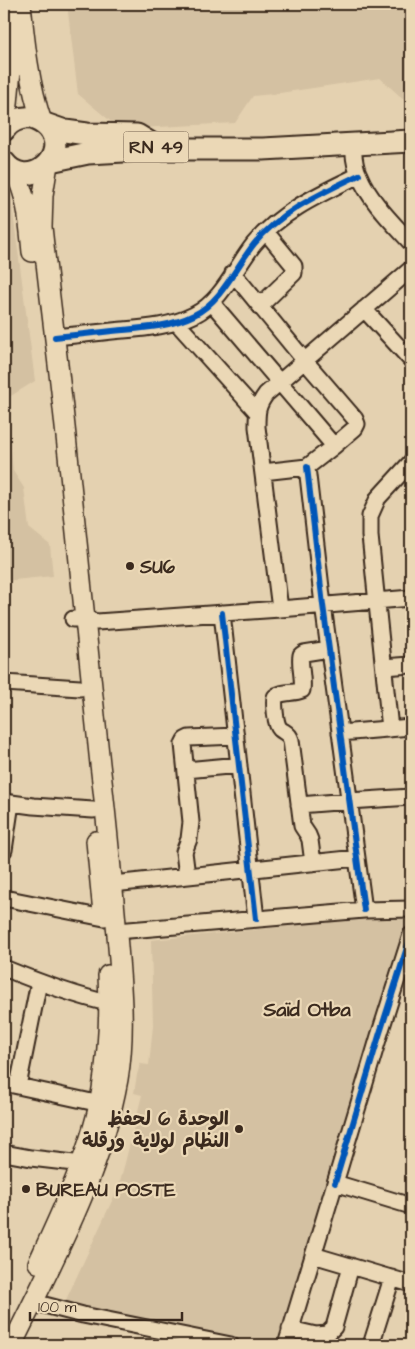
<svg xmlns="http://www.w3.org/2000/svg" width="415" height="1349" font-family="'Architects Daughter','Playpen Sans Arabic',sans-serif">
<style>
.built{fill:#d4c1a2}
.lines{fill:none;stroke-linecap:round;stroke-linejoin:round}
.minor-casing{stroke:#3b2a1e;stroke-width:19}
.major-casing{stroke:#3b2a1e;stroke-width:22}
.highway-casing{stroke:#3b2a1e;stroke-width:25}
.minor{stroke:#ebd8b6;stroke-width:15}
.major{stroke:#ebd8b6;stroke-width:19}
.highway{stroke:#ebd8b6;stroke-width:21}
.cycleway-casing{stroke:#ebd8b6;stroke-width:9}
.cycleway{stroke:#0057b8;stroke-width:6}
.poi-dot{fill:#3b2a1e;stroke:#ebd8b6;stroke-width:2}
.labels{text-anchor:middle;stroke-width:4.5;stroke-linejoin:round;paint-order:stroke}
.shield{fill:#ebd8b6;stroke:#705e4c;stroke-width:1}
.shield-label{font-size:18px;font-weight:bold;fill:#3b2a1e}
.poi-label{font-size:19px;font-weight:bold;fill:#3b2a1e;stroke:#ebd8b6;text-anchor:start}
.neighbourhood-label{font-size:20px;font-weight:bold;fill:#3b2a1e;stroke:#ebd8b6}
</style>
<rect width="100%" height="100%" fill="#e4d1b0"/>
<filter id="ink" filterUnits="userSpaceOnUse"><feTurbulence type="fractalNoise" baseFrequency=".02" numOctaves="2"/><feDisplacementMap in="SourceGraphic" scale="10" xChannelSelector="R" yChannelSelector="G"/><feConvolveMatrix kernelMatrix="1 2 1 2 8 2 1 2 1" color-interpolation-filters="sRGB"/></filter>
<g filter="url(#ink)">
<path class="built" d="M67,4H411V106L380,78L273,94L253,96L235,123L120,129L78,94Z
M4,179L9,182L35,381L6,399L13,471L24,488L29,528L50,545L53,576L4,581Z
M411,914L276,1345H260L64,1304L118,1188L125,1163L142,1095L134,1093L137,1075L140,1064L149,1065L153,1026L151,940Z"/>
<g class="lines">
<g class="minor-casing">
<path id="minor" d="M353,145C354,155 354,166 359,175C369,200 393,223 411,243
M233,273L305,361L355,419L357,424L355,428L334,446L307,467L263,472
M212,303L334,446
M260,306L294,273V266L266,232
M364,309L411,360
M177,323L257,412
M55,337C78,335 101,332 123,330C147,328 172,326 194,315C222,301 235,268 254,244C281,211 322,193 359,175
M307,467L323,605L364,910
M280,609L257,427C257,412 257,406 266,394L411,269
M222,613L256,919
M73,619H84L97,622L280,609L411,598
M384,667L411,665
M4,683L80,688
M390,729L370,536V516L378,498L411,462
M340,733L411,727
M186,770L239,765
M4,802L33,806L93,810
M299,805L349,801L411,797
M4,850L11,803
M313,863L310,840L308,835L302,826L291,740C289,733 285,733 280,729C275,724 274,703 275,697C282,691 293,694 302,690C304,678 299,666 301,655L304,653L329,649
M187,876L184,852L189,839L191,822L183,744L185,740L189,738L236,736
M113,884L357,858
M4,898L104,918
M117,931L364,910L411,909
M4,968C38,982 72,995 108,1003
M4,1083L110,1106
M18,1086L39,982
M4,1153L31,1158L91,1165
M335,1183L379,1036L411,935
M313,1255L411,1284
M33,1302L83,1315L231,1345
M290,1329L316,1335L327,1334L334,1327L351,1266
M286,1345L335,1183L411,1206
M371,1345L392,1278"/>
</g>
<g class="major-casing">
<path id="major" d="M21,4C25,44 29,84 42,122
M6,126L11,70V51L7,4
M14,171C28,198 29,222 32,252
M96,841L103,913
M38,1263C62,1211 93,1146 102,1089C108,1052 110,1013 108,975
M12,1345C54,1259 101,1174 118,1079C126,1032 121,983 117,935C112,878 107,821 100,764C88,651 77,539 65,427C58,360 49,293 42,227L43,195L48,164"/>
</g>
<g class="highway-casing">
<path id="highway" d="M45,124L65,131L87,134L137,135L160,149L88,153L50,161
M4,130C10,121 21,117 31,118C38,120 43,123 48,128C72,156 27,193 4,162
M160,149H263L411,141"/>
</g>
<use href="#minor" class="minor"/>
<use href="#major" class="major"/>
<use href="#highway" class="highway"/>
<g class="cycleway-casing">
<path id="cycleway" d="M55,337C78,335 101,332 123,330C147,328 172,326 194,315C222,301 235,268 254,244C281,211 322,193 359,175
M307,467L323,605L364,910
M222,613L256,919
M335,1183L379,1036L411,935"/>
</g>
<use href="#cycleway" class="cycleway"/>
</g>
</g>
<g class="poi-dot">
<circle cx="130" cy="566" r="5"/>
<circle cx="239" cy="1129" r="5"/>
<circle cx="26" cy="1189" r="5"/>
</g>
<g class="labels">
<rect class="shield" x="123.5" y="131.5" width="65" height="31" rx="4"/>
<g class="shield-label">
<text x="156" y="153">RN 49</text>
</g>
<g class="poi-label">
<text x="140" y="573">SU6</text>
<text x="229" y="1125" text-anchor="end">الوحدة 6 لحفظ<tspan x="229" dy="22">النظام لولاية ورقلة</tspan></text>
<text x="36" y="1196">BUREAU POSTE</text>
</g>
<g class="neighbourhood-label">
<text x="307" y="1016">Saïd Otba</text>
</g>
</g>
<rect width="415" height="1349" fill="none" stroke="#ebd8b6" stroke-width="20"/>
<rect x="10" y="10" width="395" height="1329" fill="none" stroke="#3b2a1e" stroke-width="2" filter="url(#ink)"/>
<path d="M30 1312v8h152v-8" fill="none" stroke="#3b2a1e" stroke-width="2.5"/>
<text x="38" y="1312" font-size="15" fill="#3b2a1e" stroke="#ebd8b6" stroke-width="4" paint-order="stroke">100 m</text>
</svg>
